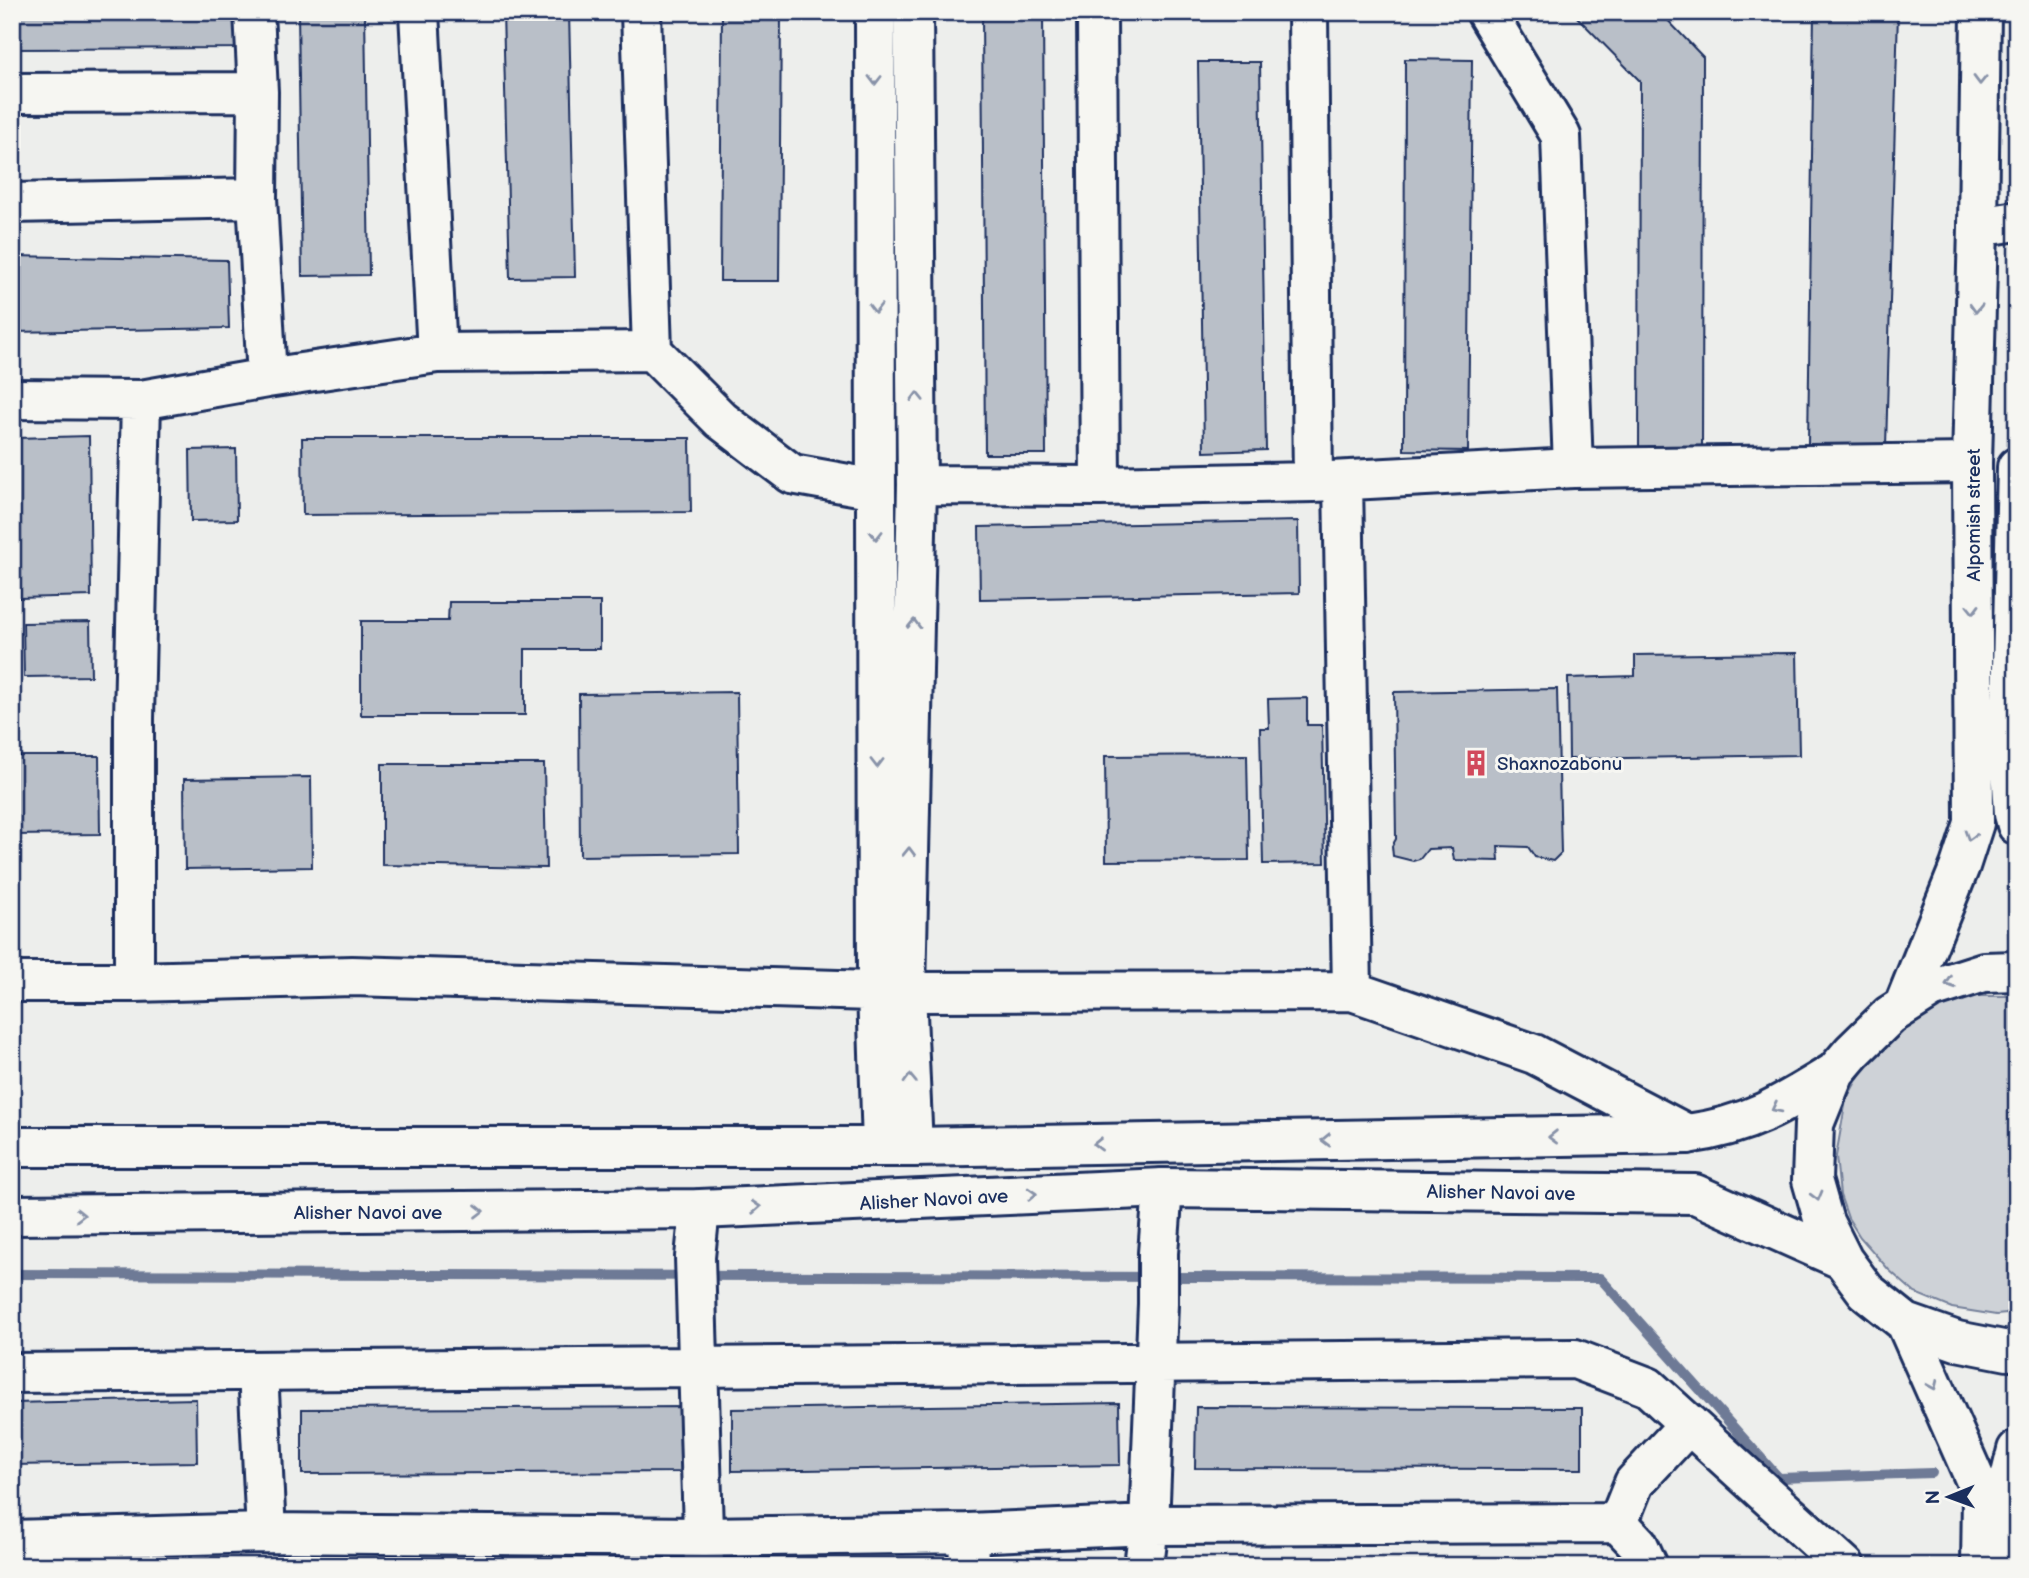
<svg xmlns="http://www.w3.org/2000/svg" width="2029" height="1578" font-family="'Balsamiq Sans',sans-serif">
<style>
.green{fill:#ced2d7;stroke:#74809a;stroke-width:2}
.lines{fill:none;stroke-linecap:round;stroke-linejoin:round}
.stream{stroke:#6e7a96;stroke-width:10}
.building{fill:#b9bfc8;stroke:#1b2f5e;stroke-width:2}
.minor-casing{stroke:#1b2f5e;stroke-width:44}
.major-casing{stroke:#1b2f5e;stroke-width:44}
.minor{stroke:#f6f6f2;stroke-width:38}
.major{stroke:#f6f6f2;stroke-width:38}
.oneway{stroke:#8892a8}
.labels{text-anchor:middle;stroke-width:6;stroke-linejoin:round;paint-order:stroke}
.street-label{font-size:19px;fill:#1b2f5e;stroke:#f6f6f2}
.poi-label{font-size:19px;fill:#1b2f5e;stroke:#f6f6f2;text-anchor:start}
</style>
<rect width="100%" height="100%" fill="#edeeec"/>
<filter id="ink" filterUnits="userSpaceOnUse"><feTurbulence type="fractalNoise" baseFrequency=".0143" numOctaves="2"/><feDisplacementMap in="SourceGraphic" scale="14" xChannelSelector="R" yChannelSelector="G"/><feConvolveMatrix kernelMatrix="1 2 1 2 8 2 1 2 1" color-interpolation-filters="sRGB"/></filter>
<g filter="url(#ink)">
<path class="green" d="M1971,996H2017V1313L1996,1315L1952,1308L1915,1293L1889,1270L1860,1237L1848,1218L1840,1195L1836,1156L1846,1100L1863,1069L1891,1037L1933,1010Z"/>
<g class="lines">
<path class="stream" d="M12,1274L1600,1278L1779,1478L1932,1473"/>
</g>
<path class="building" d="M12,12H254L255,48L12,49Z
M298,12H365L369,275L302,276Z
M503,12H569L575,277L510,278Z
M722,12H781L779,281H720Z
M982,12H1043L1046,454H985Z
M1572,12H1660L1703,57L1702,454L1639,455L1640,81Z
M1814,12H1898L1886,447L1808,445Z
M1405,59L1472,60L1468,451L1404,450Z
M1198,62H1260L1266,450L1204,452Z
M12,256L227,260L229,328L12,332Z
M89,436L91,596L19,598L16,438Z
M302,438H690L691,512L303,515Z
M236,449L237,520L191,521L190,450Z
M1298,521L1299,593L980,599L979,527Z
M449,602H600V649H525V715H361V621H448Z
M90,622L91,676L24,677L23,623Z
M1797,653L1799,755L1569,759L1568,678L1635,676V655Z
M1557,689L1561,853L1553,861L1535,857L1528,847L1498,846L1499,861L1454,860L1452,848L1428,849L1420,859L1413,861L1393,856L1392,846L1396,839L1394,692Z
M737,692L739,854L580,856L579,694Z
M1307,698V725H1322L1325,863L1263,864L1260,728H1269L1268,699Z
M1247,755L1249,860L1106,861L1105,756Z
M12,756H99L100,834L12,835Z
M382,764H544L546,868L382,865Z
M311,777L312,867L185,869L184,779Z
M196,1399L197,1462L12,1465V1403Z
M1119,1403L1120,1465L732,1471V1409Z
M689,1407V1472L302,1474V1409Z
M1196,1407L1582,1408V1469L1195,1468Z"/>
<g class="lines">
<g class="minor-casing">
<path id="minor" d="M254,12L258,92L257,198L267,378
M419,12L437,353
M641,12L652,351
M875,12L877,991L882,1146
M1097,12L1100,486
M1308,12L1313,482
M1486,12L1561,136L1573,468
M12,93L258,92
M12,203L257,198
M12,399L141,400
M1343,481L1352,991
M917,485L1100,486L1313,482L1573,468L1972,463
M12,982H134L352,976L906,992L1352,991L1534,1054L1687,1134
M134,982V719L141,400L267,378L437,353L652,351L721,420L792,474L876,489
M913,1147L906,992L917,485L913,12
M700,1209L695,1257L704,1566
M258,1371L266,1533
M12,1373L1575,1359L1648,1387L1845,1566
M1618,1523L1634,1483L1689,1424
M12,1540L266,1533L704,1537L968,1533
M969,1566L968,1533L1149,1525L1158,1304V1253L1163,1188
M1144,1566L1149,1525L1618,1523L1638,1544L1648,1566"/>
</g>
<g class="major-casing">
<path id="major" d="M1978,227L2017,221
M2017,467L2010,750L2014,814L2017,825
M2017,971L1984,972L1931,989L1890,1015L1852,1052L1835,1072L1814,1124L1812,1180L1824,1222L1843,1260L1866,1291L1906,1323L1957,1341L2008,1351L2017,1349
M1904,1005L1960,866L1974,823L1972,463L1978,227L1981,12
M12,1147H913L1687,1134C1748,1126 1784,1104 1835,1072
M12,1215L700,1209L1163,1188L1695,1194L1843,1260
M1906,1323L1982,1495L1981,1566
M2005,1539L2006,1495L2017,1450"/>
</g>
<use href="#minor" class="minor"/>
<use href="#major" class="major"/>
</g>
<defs><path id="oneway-chevron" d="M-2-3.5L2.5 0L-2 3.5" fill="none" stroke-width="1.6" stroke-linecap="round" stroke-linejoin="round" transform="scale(1.75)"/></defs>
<g class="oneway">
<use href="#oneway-chevron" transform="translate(875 80) rotate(90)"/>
<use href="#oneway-chevron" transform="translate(1980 80) rotate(91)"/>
<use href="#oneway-chevron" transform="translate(875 308) rotate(90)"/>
<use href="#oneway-chevron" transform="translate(1976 308) rotate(92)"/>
<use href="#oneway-chevron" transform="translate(917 397) rotate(-91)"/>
<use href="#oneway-chevron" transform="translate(876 535) rotate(90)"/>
<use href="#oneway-chevron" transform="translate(1973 609) rotate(89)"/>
<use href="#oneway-chevron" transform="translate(914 624) rotate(-89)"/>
<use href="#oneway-chevron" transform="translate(877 763) rotate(90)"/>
<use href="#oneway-chevron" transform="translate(1970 836) rotate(107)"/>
<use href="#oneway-chevron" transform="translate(909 852) rotate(-89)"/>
<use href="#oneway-chevron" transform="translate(1950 983) rotate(162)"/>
<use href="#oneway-chevron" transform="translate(910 1079) rotate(-92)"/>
<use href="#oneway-chevron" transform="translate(1776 1108) rotate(153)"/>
<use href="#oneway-chevron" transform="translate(1553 1137) rotate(179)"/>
<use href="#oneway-chevron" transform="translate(1326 1140) rotate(179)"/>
<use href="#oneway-chevron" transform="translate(1098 1144) rotate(179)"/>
<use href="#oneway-chevron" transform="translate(1032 1194) rotate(-3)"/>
<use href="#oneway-chevron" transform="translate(1817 1196) rotate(75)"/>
<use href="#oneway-chevron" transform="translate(756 1207) rotate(-3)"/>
<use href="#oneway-chevron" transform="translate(479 1211)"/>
<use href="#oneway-chevron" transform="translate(80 1215)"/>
<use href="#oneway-chevron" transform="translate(1933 1385) rotate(66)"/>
</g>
</g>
<defs>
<g id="building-bare" transform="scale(2.1)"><path d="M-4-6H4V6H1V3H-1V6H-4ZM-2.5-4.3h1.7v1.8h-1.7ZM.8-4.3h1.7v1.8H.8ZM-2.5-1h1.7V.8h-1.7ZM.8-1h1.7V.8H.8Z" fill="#d1495b" stroke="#f6f6f2" stroke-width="2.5" paint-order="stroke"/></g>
</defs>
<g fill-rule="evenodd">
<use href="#building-bare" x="1476" y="763"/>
</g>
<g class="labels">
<g class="street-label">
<text transform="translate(1973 515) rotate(-90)" y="7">Alpomish street</text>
<text transform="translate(1501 1192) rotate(1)" y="7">Alisher Navoi ave</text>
<text transform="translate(934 1199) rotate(-3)" y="7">Alisher Navoi ave</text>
<text x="368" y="1219">Alisher Navoi ave</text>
</g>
<g class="poi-label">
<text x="1497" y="770">Shaxnozabonu</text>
</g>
</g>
<rect width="2029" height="1578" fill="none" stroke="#f6f6f2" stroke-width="42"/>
<rect x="21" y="21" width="1987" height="1536" fill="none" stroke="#1b2f5e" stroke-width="2.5" filter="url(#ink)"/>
<g transform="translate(1949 1497) rotate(269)" stroke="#f6f6f2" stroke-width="5" paint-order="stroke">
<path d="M0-5L12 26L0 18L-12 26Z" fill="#1b2f5e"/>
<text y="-10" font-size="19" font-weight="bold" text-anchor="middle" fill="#1b2f5e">N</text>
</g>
</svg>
